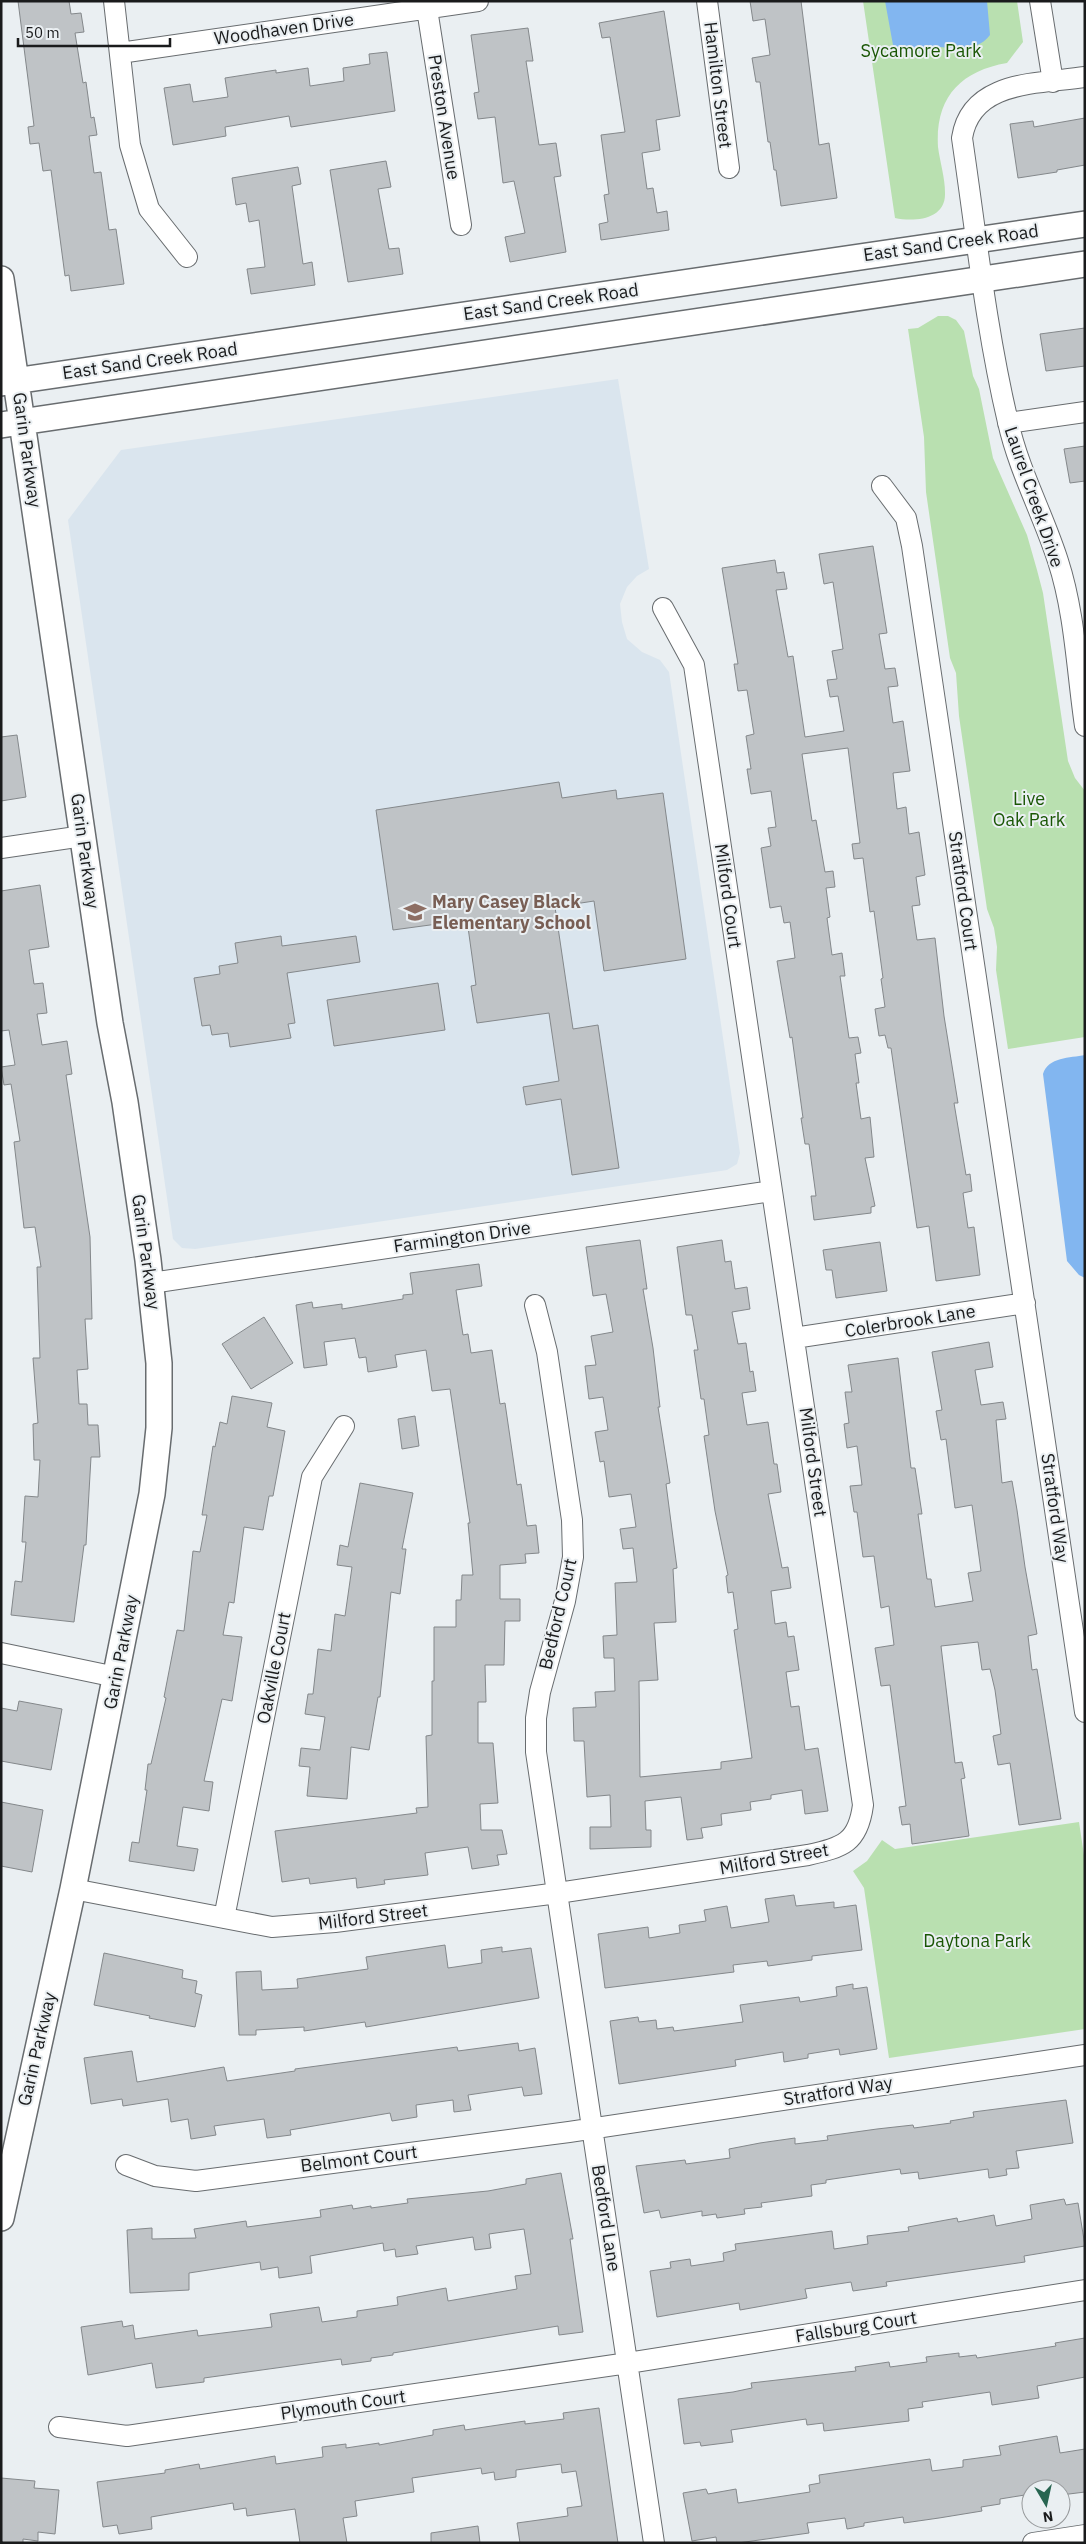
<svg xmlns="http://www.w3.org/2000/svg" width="1086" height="2544" font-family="'IBM Plex Sans',sans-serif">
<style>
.built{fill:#dae5ee}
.green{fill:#b9e0b0}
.water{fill:#82b6f0}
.building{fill:#bfc3c6;stroke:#84888b}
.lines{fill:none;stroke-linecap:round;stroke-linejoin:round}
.minor-casing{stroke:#686c6f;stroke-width:22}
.tertiary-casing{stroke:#686c6f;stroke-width:28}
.minor{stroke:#fff;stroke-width:20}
.tertiary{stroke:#fff;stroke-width:25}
.labels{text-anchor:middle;stroke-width:4;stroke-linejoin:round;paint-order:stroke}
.street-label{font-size:18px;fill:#1a1b1c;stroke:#eaeff2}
.park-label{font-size:18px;fill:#195604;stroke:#eaeff2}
.education-label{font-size:18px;font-weight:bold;fill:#785e54;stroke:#eaeff2;text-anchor:start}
</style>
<rect width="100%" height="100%" fill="#eaeff2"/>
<path class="built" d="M618,379L649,569L637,576L627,587L620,604L622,622L627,639L642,652L660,660L669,672L740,1153L737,1164L727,1170L195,1249L182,1248L173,1239L68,520L121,450Z"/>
<path class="green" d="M863,1H1017L1023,42L1007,63C960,71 935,98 938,147C940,162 945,178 945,193C946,220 914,222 895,218Z
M938,316H948L956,320L964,331L973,376L979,389L993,458L1027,535L1037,570L1043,593L1068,761L1075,778L1085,791V1037L1008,1049L996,970L997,947L994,928L987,909L959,716L956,673L950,658L926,492L924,437L908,329L918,328Z
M1079,1822L1085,1862V2029L889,2058L864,1888L853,1871L867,1861L882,1840L895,1849Z"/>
<path class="water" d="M885,1H987L990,35C977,53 952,48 932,46C927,46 922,50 918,51C913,53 907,52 902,52L893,45Z
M1085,1055V1278L1079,1275L1067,1261L1043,1074C1048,1057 1070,1058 1085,1055Z"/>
<path class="building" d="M18,1H69L71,14L81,13L84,32L75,33L83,83L86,82L91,118L94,117L97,135L89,136L94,173L101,172L109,230L116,229L124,284L71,291L69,275L65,276L51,170L43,171L39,143L30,144L28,127L34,126Z
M750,1H801L819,145L829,143L837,198L781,206L776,170H774L770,142H768L760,82H756L752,58L770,55L765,19L753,21Z
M664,11L680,116L656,120L660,150L642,153L647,189L653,188L657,213L667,211L669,230L601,240L599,224L608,222L604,195L609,194L601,135L625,132L610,37L602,38L599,23Z
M528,28L533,61H526L539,145L556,143L561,176L554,177L566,252L510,262L505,237L525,233L514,181L503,183L495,117L478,119L474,93L479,92L471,35Z
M387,52L395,111L291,127L289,116L225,127L226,136L173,145L164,88L190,84L193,102L228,97L225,78L276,70V73L308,68L310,86L344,81L343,68L370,64L369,54Z
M1085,118V165L1057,170V172L1018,178L1010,124L1033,121L1034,127Z
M386,161L391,187L378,189L389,249L399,248L403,274L348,282L330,170Z
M298,167L301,184L292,186L303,264L312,262L315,285L251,294L247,269L265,267L259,220L249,222L246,203L236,205L232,178Z
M1085,328V366L1046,371L1040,334Z
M1085,446V481L1070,483L1064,449Z
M873,546L887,633L879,634L885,669L895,668L898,686L888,687L893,723L903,721L910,771L893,773L897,809L906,807L909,834L919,832L925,875L916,877L920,905L912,906L917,940L935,938L944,1016L958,1103H954L966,1175L970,1174L972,1191L963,1193L968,1228L974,1227L980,1275L936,1281L929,1226L917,1228L891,1048H888L885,1035L879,1036L875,1009L885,1007L881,979L883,978L874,911L870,912L863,858L854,859L852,844L860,843L848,748L802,754L812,821L816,820L825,872L833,871L835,887L826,888L830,917L827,918L832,955L842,953L845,976H840L849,1038L858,1037L861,1053L855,1054L859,1083H856L861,1119L870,1117L874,1157L865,1158L875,1206L871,1207V1213L814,1220L811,1196H816L809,1144H805L801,1118H803L792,1037L790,1038L777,961L795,958L790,922L784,923L781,906L770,908L761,848L771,846L768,828L776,827L771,791L751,794L747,769H751L746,736L754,734L747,690L738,691L734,664H738L722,568L775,560L777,573L784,572L787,589L776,590L788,657L793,656L805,737L844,731L838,696L830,697L827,680L837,679L832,651L843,649L833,582L824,584L819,554Z
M17,735L26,797L1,801V737Z
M559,782L562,798L616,790L617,799L663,793L686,959L604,971L594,901L555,907L573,1029L598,1025L619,1168L572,1175L561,1099L526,1105L523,1087L559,1081L549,1013L477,1023L471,986L476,985L467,920L393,930L376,810Z
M40,885L49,947L29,950L34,984L43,983L47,1013L37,1014L42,1045L67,1041L72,1074L66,1075L90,1237L92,1319H85L88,1369L77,1370L79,1404H87L88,1425H98L100,1457H91L86,1545H84L74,1622L11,1615L15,1581L22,1582L26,1542H22L25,1496L38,1497L40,1460H34L33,1424L38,1423L33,1358H40L37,1267H41L35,1227L24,1228L14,1142L20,1141L11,1084L4,1085L1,1067L15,1065L9,1030L1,1031V891Z
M281,936L282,946L356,936L360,962L287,973L295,1023L288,1024L291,1038L230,1047L228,1033L212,1035L210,1025L202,1026L194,978L220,974L219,966L238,963L235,943Z
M438,983L445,1030L334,1046L327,1000Z
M640,1240L647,1289H643L653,1348L660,1407H658L670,1483L666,1484L677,1568L673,1569L676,1622L654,1623L658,1680L639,1681L640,1777L721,1769V1762L752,1758L734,1630L738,1629L733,1592L728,1593L726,1576L728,1575L715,1511L704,1436L709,1435L704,1399H701L694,1350H698L692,1315H686L677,1247L722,1240L725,1262L731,1261L735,1289L747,1287L750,1309L732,1312L738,1344L746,1343L750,1372L753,1371L756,1391L742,1393L747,1425L768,1422L774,1464H777L781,1492L768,1494L782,1568L788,1567L791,1588L771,1591L775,1624L786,1622L788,1637L794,1636L799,1670L786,1672L791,1707L799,1706L805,1750L818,1748L828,1811L805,1814L802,1790L771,1795V1799L750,1802L751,1810L721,1814L722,1825L701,1828L703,1838L687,1840L681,1797L645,1801L646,1830H651V1847L590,1849V1827H611L610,1795L587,1797L584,1741H574L573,1708L596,1707L595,1692L615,1691L614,1658H604L603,1636L617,1635L615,1583L637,1582L633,1548L623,1549L620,1529L636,1527L631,1494L609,1497L604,1461L600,1462L595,1432L608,1430L603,1397L589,1399L585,1366L596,1365L591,1336L613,1332L606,1294L593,1296L586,1247Z
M880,1242L887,1291L836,1298L832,1270H826L823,1250Z
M479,1264L482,1286L456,1290L463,1335L468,1334L471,1353L492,1350L500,1404L505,1403L517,1485L521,1484L527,1526L536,1525L539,1553L525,1554L526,1563L500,1565V1599H520V1621H505L504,1665H485L486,1702H478V1743H493L498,1803L480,1804L481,1830H502L507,1854L497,1855L499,1865L472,1869L468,1847L425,1853L428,1875L384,1880L385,1884L357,1888L356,1878L310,1884L309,1878L282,1882L275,1831L417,1813L416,1808L428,1807L426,1736L432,1735V1681H434V1627H456V1600H461L462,1575H473L468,1523H470L450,1389L432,1391L426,1350L395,1355L397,1367L368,1372L366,1357L359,1358L355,1338L324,1342L327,1365L304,1368L296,1305L312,1302L313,1308L342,1304V1309L403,1299V1295L413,1294L410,1273Z
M264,1317L293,1363L251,1389L222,1344Z
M989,1342L993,1367L975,1370L981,1405L1003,1402L1006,1419L996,1420L1002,1483L1012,1481L1017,1510L1025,1567L1037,1634L1028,1636L1032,1670L1037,1669L1061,1819L1019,1825L1010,1763L998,1765L993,1736L1001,1734L995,1690L990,1669L982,1670L978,1642L941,1646L955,1763L962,1762L965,1778L961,1779L969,1836L912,1844L910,1824L902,1825L899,1807L906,1806L890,1685L881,1686L875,1648L894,1645L889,1606L881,1608L874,1556L863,1557L857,1512H854L850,1486L862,1485L857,1446L847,1448L844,1424L849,1423L845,1392H852L848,1365L898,1358L911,1468H915L922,1514H918L927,1579H931L935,1607L973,1601L968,1573L981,1571L972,1505L955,1508L946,1439L941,1440L936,1411L942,1410L932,1352Z
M232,1396L272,1403L267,1427L285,1431L273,1496H269L263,1530L244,1527L234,1603L229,1602L223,1635L242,1637L232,1701L222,1699L204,1781L213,1782L209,1811L183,1807L177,1846L198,1849L194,1871L129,1861L132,1842L139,1843L147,1790H145L148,1764H151L166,1698L164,1697L177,1630L184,1631L193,1551L200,1552L207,1515H202L213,1446L215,1447L220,1422L227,1424Z
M415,1416L419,1446L402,1449L398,1419Z
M360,1483L413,1493L402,1549H406L400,1594L391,1592L380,1697H378L369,1750L351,1747L347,1799L307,1796L310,1767L299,1766L301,1748L320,1750L325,1717L305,1714L308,1694H313L318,1649L331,1651L335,1614L345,1616L352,1567L337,1565L340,1545L348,1547Z
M19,1701L62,1709L51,1770L1,1761V1708L17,1711Z
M1,1802L43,1810L32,1872L1,1866Z
M794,1895L796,1906L834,1902V1908L856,1905L862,1950L812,1956V1960L768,1966L767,1961L733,1965L734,1972L605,1988L598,1934L648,1927L649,1938L680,1933L679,1925L706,1921L704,1910L727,1906L731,1928L769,1922L765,1899Z
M445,1945L448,1968L482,1963L481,1950L502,1947V1952L531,1948L539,1998L366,2027L365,2022L304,2031V2027L256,2030V2035H239L236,1972L261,1971L262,1990L298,1988L297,1979L368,1969L366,1957Z
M104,1953L183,1970L182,1978L197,1981L195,1993L202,1995L195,2027L149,2018L150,2016L94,2005Z
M853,1984V1989L867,1987L877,2049L840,2055L839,2049L808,2054V2058L784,2062L783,2052L735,2060L736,2066L619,2084L610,2021L638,2017L639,2022L656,2020L657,2029L673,2027L674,2031L743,2022L740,2005L799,1997L800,2002L837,1996L836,1987Z
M518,2043L519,2051L535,2048L542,2094L524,2096L522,2087L468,2095L471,2110L454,2112L453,2100L416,2105L417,2117L392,2121L390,2113L290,2130L291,2135L267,2138L264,2119L214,2126L216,2135L191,2139L188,2119L171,2122L168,2099L123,2106L122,2099L91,2104L84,2058L132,2051L137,2082L224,2067L227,2081L295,2071V2069L457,2047L458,2051Z
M1066,2100L1073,2143L1016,2151L1019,2168L1006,2169L1007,2175L989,2178L988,2169L919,2179L918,2172L901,2174L900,2169L826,2180V2183L811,2185L812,2196L761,2203L762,2207L744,2209L745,2214L717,2218L716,2214L702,2216V2211L661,2218L659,2210L644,2213L636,2166L685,2160L686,2164L730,2158L729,2149L760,2143L795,2138V2144L828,2140L827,2136L877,2129L913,2125L914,2128L951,2123L950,2121L974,2117L973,2112Z
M561,2173L573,2239H570L583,2332L559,2335L558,2326L393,2353V2355L371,2358V2361L342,2365L341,2359L204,2378V2382L156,2388L152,2363L88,2375L81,2327L122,2321L123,2327L133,2325L135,2339L197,2330L198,2336L272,2327L270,2314L319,2307L322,2322L357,2317V2311L398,2305L397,2297L446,2288L448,2301L517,2289L515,2276L531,2274L524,2229L489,2234L491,2248L475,2250L473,2237L416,2246L418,2254L396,2257L395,2249L384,2251L383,2243L310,2256L312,2273L279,2278L278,2267L261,2270L260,2262L189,2273V2290L130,2293L127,2230L152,2228V2239L196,2238L194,2229L246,2221L247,2227L321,2217L320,2210L352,2205L353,2209L371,2206V2208L408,2203L407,2199L488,2191L526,2184V2179Z
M1064,2199L1066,2205L1078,2203L1085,2246L1024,2256L1025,2262L886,2282L887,2286L853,2291L851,2282L805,2289L807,2298L740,2310L739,2303L657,2317L650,2271L671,2268L670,2262L690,2259L691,2266L724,2261L723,2253L736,2250L735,2244L832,2231L834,2249L868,2244L867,2236L909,2231L908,2227L957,2218L958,2222L994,2215L996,2226L1032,2219L1030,2205Z
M1085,2338V2377L1037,2386L1039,2398L992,2405L990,2392L922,2402L923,2407L908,2409L909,2421L824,2431L823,2423L807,2425L806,2419L731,2430L733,2442L701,2446L700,2442L684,2444L678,2399L733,2392L752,2388L751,2383L856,2371L855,2367L889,2362L890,2367L927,2362L926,2357L959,2353V2357L976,2355L977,2358L1056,2346L1055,2343Z
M599,2408L618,2543H520L517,2523L568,2516L567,2508L582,2506L576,2471L562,2473L561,2464L516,2470V2477L495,2480L494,2472L482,2474L481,2468L412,2478L414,2492L355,2501L357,2516L343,2518L347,2543H300L295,2509L247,2516L246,2508L234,2510L233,2503L151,2517L152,2529L119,2534L117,2525L103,2527L97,2482L165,2473V2470L199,2464L200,2469L275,2456L276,2464L323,2457L322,2447L346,2444V2448L379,2443V2445L433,2435V2430L464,2425L465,2430L525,2421V2424L564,2419L563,2413Z
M1057,2436L1060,2453L1085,2449V2492L1061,2495V2489H1031V2494L1000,2499V2504L981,2507L982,2511L939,2518L904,2523L903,2517L864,2523V2526L847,2529L845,2518L807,2523L809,2533L738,2543H717L716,2537L692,2541L683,2493L706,2489L708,2494L736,2489L738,2503L810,2492L809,2485L820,2483L819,2475L930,2459L932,2471L963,2467V2460L1001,2455L999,2446Z
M1,2478L35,2481L34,2488L59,2490L55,2534L38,2532V2541L23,2539V2543H4L1,2540Z
M478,2526L480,2543H431V2533Z"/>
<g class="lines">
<g class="minor-casing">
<path id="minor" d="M114,1L130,145L149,209L187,257
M707,1L729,168
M1040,1L1053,82
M427,9L461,225
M120,53L478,1
M1085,77C1038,84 971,80 962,138C976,233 986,329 1008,422C1019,471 1043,514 1058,561C1075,613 1077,672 1085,726
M1008,423L1085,412
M882,486L906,518L912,546L1085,1712
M1,848L83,836
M151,1283L772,1191
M535,1305L547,1352L572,1520L573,1557L565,1601L540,1692L536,1718V1752L654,2543
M794,1338L1025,1303
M1,1653L116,1677
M73,1889L272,1927L335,1922L558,1893L808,1855C843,1847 858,1843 863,1805L694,665L663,608
M224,1918L312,1477L344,1426
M126,2165L155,2176L196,2181L569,2132L1085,2055
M59,2427L127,2436L628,2363L1085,2290
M1033,2543L1085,2535"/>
</g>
<g class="tertiary-casing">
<path id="tertiary" d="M1,279L110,1023L125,1102L148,1260L159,1363V1428L152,1494L73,1889L1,2218
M1,383L1085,224
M1,425L1085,264"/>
</g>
<use href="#minor" class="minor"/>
<use href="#tertiary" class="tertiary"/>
</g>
<defs>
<g id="school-bare" transform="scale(1.725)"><path d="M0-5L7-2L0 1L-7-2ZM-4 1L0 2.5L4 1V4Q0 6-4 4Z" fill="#8d6e63" stroke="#eaeff2" stroke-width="2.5" paint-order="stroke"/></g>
</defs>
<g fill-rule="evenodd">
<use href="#school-bare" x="415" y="912"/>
</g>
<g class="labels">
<g class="street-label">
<text transform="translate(284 29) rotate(-8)" y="6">Woodhaven Drive</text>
<text transform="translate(718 85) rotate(83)" y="6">Hamilton Street</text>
<text transform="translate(444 117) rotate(81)" y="6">Preston Avenue</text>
<text transform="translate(951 243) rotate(-8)" y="6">East Sand Creek Road</text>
<text transform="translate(551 302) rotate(-8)" y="6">East Sand Creek Road</text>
<text transform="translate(150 361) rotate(-8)" y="6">East Sand Creek Road</text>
<text transform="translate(27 450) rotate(82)" y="6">Garin Parkway</text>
<text transform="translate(1034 497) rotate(71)" y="6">Laurel Creek Drive</text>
<text transform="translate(85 851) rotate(82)" y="6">Garin Parkway</text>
<text transform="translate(963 891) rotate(82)" y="6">Stratford Court</text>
<text transform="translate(728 896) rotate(82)" y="6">Milford Court</text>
<text transform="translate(462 1237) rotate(-8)" y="6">Farmington Drive</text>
<text transform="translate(146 1252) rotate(82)" y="6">Garin Parkway</text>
<text transform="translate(910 1321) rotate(-9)" y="6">Colerbrook Lane</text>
<text transform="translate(813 1462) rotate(82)" y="6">Milford Street</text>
<text transform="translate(1055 1508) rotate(82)" y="6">Stratford Way</text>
<text transform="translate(558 1614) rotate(-77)" y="6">Bedford Court</text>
<text transform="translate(121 1652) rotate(-79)" y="6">Garin Parkway</text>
<text transform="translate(274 1668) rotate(-79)" y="6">Oakville Court</text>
<text transform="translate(774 1859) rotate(-10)" y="6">Milford Street</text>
<text transform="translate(373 1917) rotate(-7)" y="6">Milford Street</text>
<text transform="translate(37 2049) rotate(-77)" y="6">Garin Parkway</text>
<text transform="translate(838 2091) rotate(-9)" y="6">Stratford Way</text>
<text transform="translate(359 2159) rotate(-7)" y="6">Belmont Court</text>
<text transform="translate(606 2218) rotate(81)" y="6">Bedford Lane</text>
<text transform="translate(856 2327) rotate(-9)" y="6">Fallsburg Court</text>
<text transform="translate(343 2405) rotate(-8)" y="6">Plymouth Court</text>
</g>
<g class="park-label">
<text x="921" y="57">Sycamore Park</text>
<text x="1029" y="805">Live<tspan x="1029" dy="21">Oak Park</tspan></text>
<text x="977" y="1947">Daytona Park</text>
</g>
<g class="education-label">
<text x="432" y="908">Mary Casey Black<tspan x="432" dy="21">Elementary School</tspan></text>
</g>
</g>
<rect width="1086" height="2544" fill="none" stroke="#1a1b1c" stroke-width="5"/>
<g transform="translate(1046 2504) rotate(171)"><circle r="24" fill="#eaeff2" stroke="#979a9c"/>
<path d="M0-4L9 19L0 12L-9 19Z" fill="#286551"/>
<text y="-8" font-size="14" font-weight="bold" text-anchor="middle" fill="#1a1b1c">N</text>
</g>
<path d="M18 38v8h152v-8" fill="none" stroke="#1a1b1c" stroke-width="2.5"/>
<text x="25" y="38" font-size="15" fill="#1a1b1c" stroke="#eaeff2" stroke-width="4" paint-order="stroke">50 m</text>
</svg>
